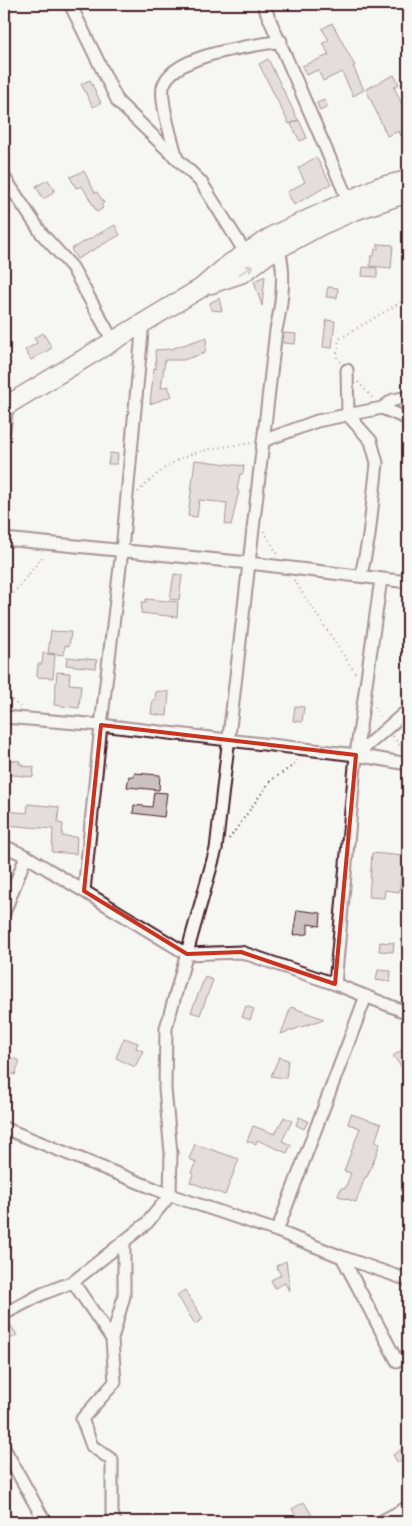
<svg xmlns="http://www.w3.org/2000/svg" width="412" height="1526" font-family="Sriracha,sans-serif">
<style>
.building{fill:#ccc1c0;stroke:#4a1f2b}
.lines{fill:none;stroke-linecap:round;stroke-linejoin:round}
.minor-casing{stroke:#4a1f2b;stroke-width:15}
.highway-casing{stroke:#4a1f2b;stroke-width:21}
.path{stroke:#4a1f2b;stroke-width:2;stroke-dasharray:1 4;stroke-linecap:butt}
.minor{stroke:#f6f6f2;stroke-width:11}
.highway{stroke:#f6f6f2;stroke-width:18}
.oneway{stroke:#a99598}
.marked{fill:none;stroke:#c8321e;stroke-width:4;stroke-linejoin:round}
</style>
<rect width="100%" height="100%" fill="#f6f6f2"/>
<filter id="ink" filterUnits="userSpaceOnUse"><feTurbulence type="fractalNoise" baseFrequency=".02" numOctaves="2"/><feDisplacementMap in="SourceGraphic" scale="10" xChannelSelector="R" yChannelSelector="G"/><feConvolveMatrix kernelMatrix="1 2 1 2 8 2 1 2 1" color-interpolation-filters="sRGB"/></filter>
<g filter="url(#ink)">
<path class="building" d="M332,23L355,66H353L364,90L353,96L342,72L323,81L318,70L306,75L302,66L329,55L323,43L329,40L322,29Z
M268,59L298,120L289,124L259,64Z
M394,75L399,84L394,87L406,113L408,112V132L401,136L399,131L387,136L366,89Z
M90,80L101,103L93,107L81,84Z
M324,100L328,107L320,111L317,103Z
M299,120L307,138L300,141L291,124Z
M316,157L331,184L294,205L287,192L305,182L298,168Z
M84,171L95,193L97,192L104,203L101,205L103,208L97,212L82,186L76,188L70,177Z
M48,180L55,190L52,192V194L43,199L36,186Z
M115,225L120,235L77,259L71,249Z
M378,244L393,245L391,268L370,266L371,256H374L375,249H378Z
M363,267L377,268V277L362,276Z
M265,276L262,306L254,281Z
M328,287L338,288L337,298L326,297Z
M219,298L222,311L211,310L210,303Z
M326,320L335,321L332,348L323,347Z
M43,333L52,348L31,360L25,350L37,343L34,338Z
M284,333L296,334L295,344L283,343Z
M207,337L205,353L183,360H165L161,388L168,386L172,396L150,404L154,368L156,369L155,350L171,349Z
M110,453L118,454L117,464H108Z
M195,460L244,466L243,474H240L237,490L239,491L231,525L225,524L227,503L199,500L197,517L188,516Z
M174,574L182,575L179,600L170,599Z
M146,599L178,602L177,617L141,613L142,602H146Z
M51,631L71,632L69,646L65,645L64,655L48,653Z
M43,653L55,655L53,678L37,677L38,664H42Z
M67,657L97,660L96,668L66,665Z
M57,672L70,673L69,684L81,685L79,708L54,705Z
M156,691L169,692L167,716L151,714L153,700H155Z
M295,706L304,707L302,722L293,721Z
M4,760L20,761L19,764H23L22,766L34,767L33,777L4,774Z
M134,773L160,775L159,790L127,787L129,776L134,777Z
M154,792L167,793L164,817L133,813L134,805L152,807Z
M28,804L59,807L58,823L63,824L62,836L77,837L76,854L52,852L53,829L5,825L6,811L27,813Z
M372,853L404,856L399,892L385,890L384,898L369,897Z
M297,910L321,913L320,926L308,924V934L293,935Z
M380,942L394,943L393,952L379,951Z
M378,970L391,971L390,982L376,980Z
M205,977L213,980L200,1015L191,1012Z
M246,1006L254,1009L250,1020L242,1017Z
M291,1007L324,1019L281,1034Z
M124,1038L138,1043L136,1048L143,1051L135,1067L116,1058Z
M408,1049V1075L393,1056L402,1050L404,1053Z
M4,1055L20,1061L15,1075L4,1070Z
M279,1057L288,1060L286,1078L271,1076Z
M351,1114L381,1124L375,1142L380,1143L376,1155L367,1177H365L356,1202L338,1196L341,1188L345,1189L351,1173L344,1171L360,1128L348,1124Z
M284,1117L292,1121L282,1141L291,1145L287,1153L257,1140L256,1144L247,1141L253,1126L275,1134Z
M299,1117L308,1121L304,1129L296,1125Z
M195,1144L239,1159L225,1195L190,1182L193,1174L191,1173L196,1162L189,1159Z
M286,1261L290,1290L289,1291L285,1283L275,1288L271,1280L281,1275L276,1266Z
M185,1290L203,1319L195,1324L177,1295Z
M10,1324L17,1335L4,1343V1328Z
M405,1447L408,1452V1457L398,1463L393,1455Z
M304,1502L313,1517L303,1522H300L292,1509Z"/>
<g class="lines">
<g class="minor-casing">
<path id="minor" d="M70,4L118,102L201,182L245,252
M263,4L348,200
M177,159C173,142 160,104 163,87C171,54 253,46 281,41
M4,177L42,234L72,267L113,341
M347,370L348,415L371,441L377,463L369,536L361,576
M382,408L408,419
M4,430L7,405
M263,441L317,421L382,408L393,400L408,397
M4,539L249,563L408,582
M4,717L101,725L356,755L408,764
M356,755L408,710
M4,846L26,856L187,954L241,952L335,984L408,1013
M84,891L101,725L122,550L143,322
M4,913L26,856
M335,984L356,755L381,579
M4,1128L170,1195L277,1231L342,1257L408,1280
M277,1231L366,996
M342,1257L397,1361L408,1356
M73,1282L112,1339
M4,1314L42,1294L73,1282L147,1223L170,1195L171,1153L165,1089L166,1028L216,849L276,330C282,303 287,270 277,244
M4,1448L45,1522
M115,1522L112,1513V1460L92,1446L82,1419L115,1382L112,1339L124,1296V1242
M380,1522L408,1507"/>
</g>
<g class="highway-casing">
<path id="highway" d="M211,284L243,273L267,255L320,226L354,211L408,193
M4,407L201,288L229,264L274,235L378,187L408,180"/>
</g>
<path class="path" d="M340,362L337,357L339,339L408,298
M358,382L374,399
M138,492C151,479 164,467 180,459C198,449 231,446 252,443
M264,531L278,555
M294,580L356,674
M4,605L44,555
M4,694L20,707
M374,707L381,718
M393,736L405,752
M229,839L271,780L291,767L297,760"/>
<use href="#minor" class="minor"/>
<use href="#highway" class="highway"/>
</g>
<defs><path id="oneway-shaft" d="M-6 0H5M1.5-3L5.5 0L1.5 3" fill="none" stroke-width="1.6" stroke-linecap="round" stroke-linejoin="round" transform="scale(1.25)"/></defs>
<use class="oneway" href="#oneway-shaft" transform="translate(246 270) rotate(-32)"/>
</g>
<path d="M0 0H412V1526H0ZM101,725L356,755L335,984L241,952L187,954L84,891Z" fill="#f6f6f2" fill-opacity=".55" fill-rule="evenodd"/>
<path class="marked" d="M101,725L356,755L335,984L241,952L187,954L84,891Z"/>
<rect width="412" height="1526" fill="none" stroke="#f6f6f2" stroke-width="20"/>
<rect x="10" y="10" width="392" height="1506" fill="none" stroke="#4a1f2b" stroke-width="2" filter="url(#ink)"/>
</svg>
